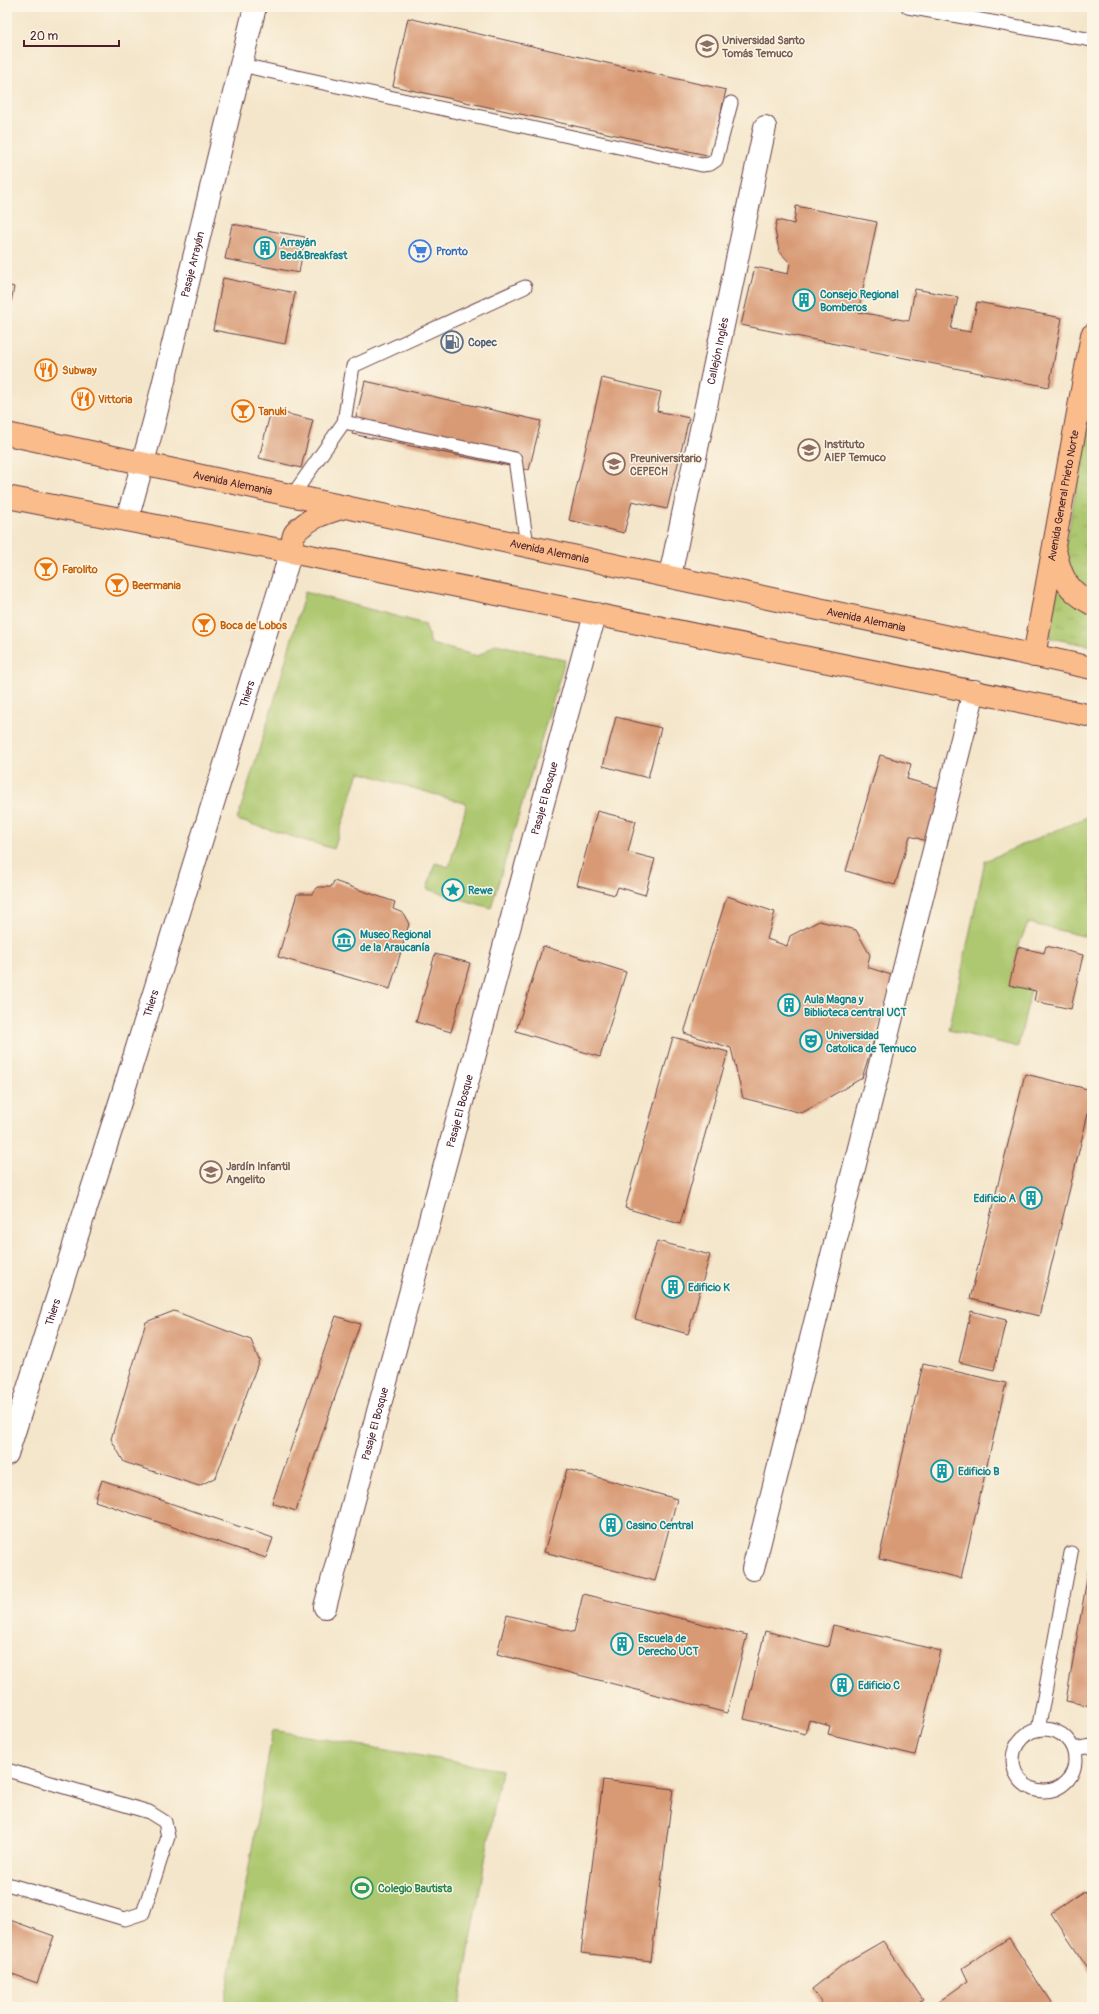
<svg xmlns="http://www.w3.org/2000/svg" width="1099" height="2014" font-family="Pangolin,sans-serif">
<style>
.grass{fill:#adc86f;stroke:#7c744d}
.park{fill:url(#park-tufts);stroke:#7c744d}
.building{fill:#d89a74}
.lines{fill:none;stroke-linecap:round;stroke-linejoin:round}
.lane-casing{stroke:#643d43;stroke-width:15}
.street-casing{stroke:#643d43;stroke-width:24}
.primary-casing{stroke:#643d43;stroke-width:24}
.lane{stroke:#fff;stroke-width:13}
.street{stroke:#fff;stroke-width:22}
.primary{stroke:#f9bc8a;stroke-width:22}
.labels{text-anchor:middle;stroke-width:3;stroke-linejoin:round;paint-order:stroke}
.education-label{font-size:11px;font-weight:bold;fill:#785e54;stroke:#fcf5e5;text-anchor:start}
.culture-label{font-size:11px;font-weight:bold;fill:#0d838f;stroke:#fcf5e5;text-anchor:start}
.shop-label{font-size:11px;font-weight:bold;fill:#366cbe;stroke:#fcf5e5;text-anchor:start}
.street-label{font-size:11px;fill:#4a1f2b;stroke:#fcf5e5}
.service-label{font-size:11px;font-weight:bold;fill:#4e5e75;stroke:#fcf5e5;text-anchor:start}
.food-label{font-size:11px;font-weight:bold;fill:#c56008;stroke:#fcf5e5;text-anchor:start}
.leisure-label{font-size:11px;font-weight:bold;fill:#27864d;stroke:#fcf5e5;text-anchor:start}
</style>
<defs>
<pattern id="park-tufts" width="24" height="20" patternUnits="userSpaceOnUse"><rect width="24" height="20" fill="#adc86f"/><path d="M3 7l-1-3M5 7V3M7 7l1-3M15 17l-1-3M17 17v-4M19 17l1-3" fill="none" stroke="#96ab60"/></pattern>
</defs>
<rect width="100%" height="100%" fill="#fcf5e5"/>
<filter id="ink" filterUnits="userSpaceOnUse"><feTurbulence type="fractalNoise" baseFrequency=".025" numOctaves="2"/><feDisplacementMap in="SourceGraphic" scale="8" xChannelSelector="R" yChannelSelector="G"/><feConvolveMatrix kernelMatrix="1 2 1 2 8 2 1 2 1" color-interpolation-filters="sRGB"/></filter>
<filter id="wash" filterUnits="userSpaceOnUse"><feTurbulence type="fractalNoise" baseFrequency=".012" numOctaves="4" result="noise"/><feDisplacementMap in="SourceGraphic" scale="16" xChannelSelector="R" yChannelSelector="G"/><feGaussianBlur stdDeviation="0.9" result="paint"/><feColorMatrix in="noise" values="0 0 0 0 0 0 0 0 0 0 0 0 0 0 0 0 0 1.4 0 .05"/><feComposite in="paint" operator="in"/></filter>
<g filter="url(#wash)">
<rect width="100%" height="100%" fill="#f4e6cb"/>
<path class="grass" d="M305,592L425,624L431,644L478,656L496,644L565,660L491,908L427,889L435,863L449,867L467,804L359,772L334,849L237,820L276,695Z
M1092,815V938L1028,923L1018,947L1010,985L1031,990L1018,1047L949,1030L985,861Z
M273,1730L501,1770L459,2007H224Z"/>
<path class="park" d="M1092,404V646L1050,638L1049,634Z"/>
<g id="blocks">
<path class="building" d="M408,18L726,90L711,156L393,86Z
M796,206L877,222L858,312L909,321L915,289L958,297L951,329L971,332L977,302L1062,318L1049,387L741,325L755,267L788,274L790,263L779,251L775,230L777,220L794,224Z
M232,224L305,237L299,273L225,259Z
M223,278L295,293L285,344L213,330Z
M7,285L14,287L8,319L7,318Z
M602,378L661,392L657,411L689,418L667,509L632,501L624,533L569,520Z
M365,381L541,421L529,470L352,434Z
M271,410L313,420L301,468L259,458Z
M616,717L661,728L648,778L603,766Z
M880,755L911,764L907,779L946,790L930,842L910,836L895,885L846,871Z
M597,811L636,821L628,852L655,859L645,895L618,887L615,895L577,885Z
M334,881L395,902L393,909L403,913L409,924L390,989L278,957L297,894H312L318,887H331Z
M727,896L775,912L767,939L787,946L790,936L819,921L856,930L870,955L867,967L894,976L862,1078L802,1113L743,1098L731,1048L684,1033Z
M543,946L626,972L600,1057L516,1031Z
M1046,946L1083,955L1071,1009L1034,1001L1036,991L1009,985L1018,947L1044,953Z
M435,954L470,963L451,1032L416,1022Z
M673,1037L728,1052L680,1224L625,1208Z
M1025,1074L1092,1090V1097L1039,1316L970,1299Z
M657,1241L710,1255L688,1334L635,1319Z
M174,1311L251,1340L259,1360L216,1477L199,1486L124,1462L111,1439L146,1322Z
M971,1311L1006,1320L994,1370L959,1362Z
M336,1316L360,1324L296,1511L272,1503Z
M923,1364L1006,1383L961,1578L879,1559Z
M567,1469L677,1499L655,1581L544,1552Z
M102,1480L273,1538L266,1558L95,1501Z
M1091,1555H1092V1706L1066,1701Z
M583,1594L747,1635L727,1713L497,1654L507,1615L574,1632Z
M833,1625L941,1651L915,1755L828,1734L830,1726L809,1720L805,1734L744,1719L765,1631L828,1647Z
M603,1780L673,1789L651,1961L581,1953Z
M1084,1891L1092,1903V1975L1051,1913Z
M7,1919L54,1936L37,1983L7,1972Z
M1009,1938L1054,2007H931L968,1981L962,1968Z
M883,1941L923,2000L913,2007H824L812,1989L845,1963Z"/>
</g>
</g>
<g filter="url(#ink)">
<use href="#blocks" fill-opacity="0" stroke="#643d43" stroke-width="1"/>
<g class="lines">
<g class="lane-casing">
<path id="lane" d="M908,7L1092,40
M241,65L702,165L710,164L716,160L731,103
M344,422L353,366L525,287
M292,496L344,422L515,459L527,546
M1013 1760a31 31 0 1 1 62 0a31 31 0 1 1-62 0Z
M1038,1730L1071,1553
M1073,1749L1092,1746
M7,1770L149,1812L165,1822L168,1837L143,1913L125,1919L7,1884"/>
</g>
<g class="street-casing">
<g id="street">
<path id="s1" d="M127,520L154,422L255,7"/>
<path id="s2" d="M670,576L765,127"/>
<path id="s3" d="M7,1454L122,1096L291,552"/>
<path d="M753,1569L974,691"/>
<path id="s4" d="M325,1607L587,641L596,614"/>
</g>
</g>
<g class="primary-casing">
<g id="primary">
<path id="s5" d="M7,434L1092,668"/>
<path d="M7,497L291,552L1092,716"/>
<path d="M1055,550C1061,578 1067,590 1092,604"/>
<path d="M291,552C292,546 292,537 295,533C307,518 328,512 345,507"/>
<path id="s6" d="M1034,656L1092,335"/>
</g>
</g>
<use href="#lane" class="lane"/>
<use href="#street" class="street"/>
<use href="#primary" class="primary"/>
</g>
</g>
<defs>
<g id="university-ring" transform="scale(1.15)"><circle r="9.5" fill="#fcf5e5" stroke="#8d6e63" stroke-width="1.5"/><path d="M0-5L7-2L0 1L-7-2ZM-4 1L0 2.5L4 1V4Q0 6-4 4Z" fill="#8d6e63"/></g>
<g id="building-ring" transform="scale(1.15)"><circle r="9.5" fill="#fcf5e5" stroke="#0f9aa8" stroke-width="1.5"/><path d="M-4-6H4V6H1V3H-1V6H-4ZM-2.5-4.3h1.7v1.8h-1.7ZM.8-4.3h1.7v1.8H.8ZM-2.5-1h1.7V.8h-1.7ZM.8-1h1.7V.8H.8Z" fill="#0f9aa8"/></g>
<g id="supermarket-ring" transform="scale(1.15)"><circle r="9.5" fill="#fcf5e5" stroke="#3f7fe0" stroke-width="1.5"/><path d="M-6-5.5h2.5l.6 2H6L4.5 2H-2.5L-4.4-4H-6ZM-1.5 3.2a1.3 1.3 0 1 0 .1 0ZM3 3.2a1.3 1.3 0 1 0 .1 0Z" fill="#3f7fe0"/></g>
<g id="fuel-ring" transform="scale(1.15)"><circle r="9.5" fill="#fcf5e5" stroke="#5c6f8a" stroke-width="1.5"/><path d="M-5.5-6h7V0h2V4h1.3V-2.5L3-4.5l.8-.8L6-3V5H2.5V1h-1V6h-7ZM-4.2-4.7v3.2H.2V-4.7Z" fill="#5c6f8a"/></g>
<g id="restaurant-ring" transform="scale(1.15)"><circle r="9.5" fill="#fcf5e5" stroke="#e8710a" stroke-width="1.5"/><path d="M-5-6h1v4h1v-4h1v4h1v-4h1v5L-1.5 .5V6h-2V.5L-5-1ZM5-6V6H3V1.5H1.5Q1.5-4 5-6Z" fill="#e8710a"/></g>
<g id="bar-ring" transform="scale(1.15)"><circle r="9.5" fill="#fcf5e5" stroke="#e8710a" stroke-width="1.5"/><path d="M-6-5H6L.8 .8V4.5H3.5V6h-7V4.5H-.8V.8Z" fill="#e8710a"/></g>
<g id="sight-ring" transform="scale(1.15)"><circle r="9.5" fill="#fcf5e5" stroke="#0f9aa8" stroke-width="1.5"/><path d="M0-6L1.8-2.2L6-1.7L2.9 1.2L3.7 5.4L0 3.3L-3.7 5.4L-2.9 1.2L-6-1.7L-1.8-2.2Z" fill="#0f9aa8"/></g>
<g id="museum-ring" transform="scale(1.15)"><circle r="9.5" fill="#fcf5e5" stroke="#0f9aa8" stroke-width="1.5"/><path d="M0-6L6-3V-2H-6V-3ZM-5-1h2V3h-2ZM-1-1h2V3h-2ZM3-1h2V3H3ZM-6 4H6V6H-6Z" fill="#0f9aa8"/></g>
<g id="theatre-ring" transform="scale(1.15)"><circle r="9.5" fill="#fcf5e5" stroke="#0f9aa8" stroke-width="1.5"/><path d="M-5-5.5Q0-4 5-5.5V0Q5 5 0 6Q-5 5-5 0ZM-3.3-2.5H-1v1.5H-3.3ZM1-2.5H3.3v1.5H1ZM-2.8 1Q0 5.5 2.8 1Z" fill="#0f9aa8"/></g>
<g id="school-ring" transform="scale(1.15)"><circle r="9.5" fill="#fcf5e5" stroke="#8d6e63" stroke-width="1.5"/><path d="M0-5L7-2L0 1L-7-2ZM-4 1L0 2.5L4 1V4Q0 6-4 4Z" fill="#8d6e63"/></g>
<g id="stadium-ring" transform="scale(1.15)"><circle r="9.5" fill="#fcf5e5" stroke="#2e9e5b" stroke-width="1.5"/><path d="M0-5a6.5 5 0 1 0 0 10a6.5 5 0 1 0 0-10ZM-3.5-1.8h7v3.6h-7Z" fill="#2e9e5b"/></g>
</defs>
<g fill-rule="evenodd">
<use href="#university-ring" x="707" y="46"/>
<use href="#building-ring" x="265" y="248"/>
<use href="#supermarket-ring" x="420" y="251"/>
<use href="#building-ring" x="804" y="300"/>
<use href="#fuel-ring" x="452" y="342"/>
<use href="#restaurant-ring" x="46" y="370"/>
<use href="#restaurant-ring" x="83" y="399"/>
<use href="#bar-ring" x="243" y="411"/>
<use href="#university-ring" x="809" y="450"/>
<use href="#university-ring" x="614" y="464"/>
<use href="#bar-ring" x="46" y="569"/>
<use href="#bar-ring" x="117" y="585"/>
<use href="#bar-ring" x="204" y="625"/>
<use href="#sight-ring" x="453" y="890"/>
<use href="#museum-ring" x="344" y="940"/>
<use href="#building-ring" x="789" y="1005"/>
<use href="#theatre-ring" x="811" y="1041"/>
<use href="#school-ring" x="211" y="1172"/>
<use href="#building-ring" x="1031" y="1198"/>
<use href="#building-ring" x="673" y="1287"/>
<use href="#building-ring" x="942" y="1471"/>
<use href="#building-ring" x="611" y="1525"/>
<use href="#building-ring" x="622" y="1644"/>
<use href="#building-ring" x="842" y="1685"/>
<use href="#stadium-ring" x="362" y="1888"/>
</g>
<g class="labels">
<g class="education-label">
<text x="722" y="44">Universidad Santo<tspan x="722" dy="13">Tomás Temuco</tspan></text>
<text x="824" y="448">Instituto<tspan x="824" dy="13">AIEP Temuco</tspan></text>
<text x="630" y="462">Preuniversitario<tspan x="630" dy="13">CEPECH</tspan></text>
<text x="226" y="1170">Jardín Infantil<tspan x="226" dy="13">Angelito</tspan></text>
</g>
<g class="culture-label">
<text x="280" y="246">Arrayán<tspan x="280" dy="13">Bed&amp;Breakfast</tspan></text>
<text x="820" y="298">Consejo Regional<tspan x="820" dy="13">Bomberos</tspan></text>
<text x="468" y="894">Rewe</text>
<text x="360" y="938">Museo Regional<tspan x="360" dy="13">de la Araucanía</tspan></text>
<text x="804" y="1003">Aula Magna y<tspan x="804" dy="13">Biblioteca central UCT</tspan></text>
<text x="826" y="1039">Universidad<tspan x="826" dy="13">Catolica de Temuco</tspan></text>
<text x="1016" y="1202" text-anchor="end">Edificio A</text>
<text x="688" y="1291">Edificio K</text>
<text x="958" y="1475">Edificio B</text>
<text x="626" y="1529">Casino Central</text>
<text x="638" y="1642">Escuela de<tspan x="638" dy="13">Derecho UCT</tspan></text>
<text x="858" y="1689">Edificio C</text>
</g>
<g class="shop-label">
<text x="436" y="255">Pronto</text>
</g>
<g class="street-label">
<text dy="4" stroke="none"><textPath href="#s1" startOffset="264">Pasaje Arrayán</textPath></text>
<text dy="4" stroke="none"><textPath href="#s2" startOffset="230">Callejón Inglés</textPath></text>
<text dy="4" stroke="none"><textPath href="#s5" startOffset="231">Avenida Alemania</textPath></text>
<text dy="4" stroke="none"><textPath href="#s6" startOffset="163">Avenida General Prieto Norte</textPath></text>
<text dy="4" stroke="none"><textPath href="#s5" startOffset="555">Avenida Alemania</textPath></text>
<text dy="4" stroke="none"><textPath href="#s5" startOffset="879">Avenida Alemania</textPath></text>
<text dy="4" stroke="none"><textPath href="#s3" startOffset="797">Thiers</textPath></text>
<text dy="4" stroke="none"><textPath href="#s4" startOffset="838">Pasaje El Bosque</textPath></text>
<text dy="4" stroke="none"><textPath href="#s3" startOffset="473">Thiers</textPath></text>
<text dy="4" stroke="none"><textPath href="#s4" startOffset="514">Pasaje El Bosque</textPath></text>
<text dy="4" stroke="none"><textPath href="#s3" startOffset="149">Thiers</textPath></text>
<text dy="4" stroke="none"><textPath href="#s4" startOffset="190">Pasaje El Bosque</textPath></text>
</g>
<g class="service-label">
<text x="468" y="346">Copec</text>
</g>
<g class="food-label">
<text x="62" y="374">Subway</text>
<text x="98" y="403">Vittoria</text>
<text x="258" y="415">Tanuki</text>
<text x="62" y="573">Farolito</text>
<text x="132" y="589">Beermania</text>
<text x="220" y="629">Boca de Lobos</text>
</g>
<g class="leisure-label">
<text x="378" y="1892">Colegio Bautista</text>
</g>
</g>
<rect width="1099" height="2014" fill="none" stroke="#fcf5e5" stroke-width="24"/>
<path d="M24 40v6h95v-6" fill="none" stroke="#4a1f2b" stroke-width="2"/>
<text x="30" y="40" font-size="12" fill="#4a1f2b" stroke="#fcf5e5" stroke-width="3" paint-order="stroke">20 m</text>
</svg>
